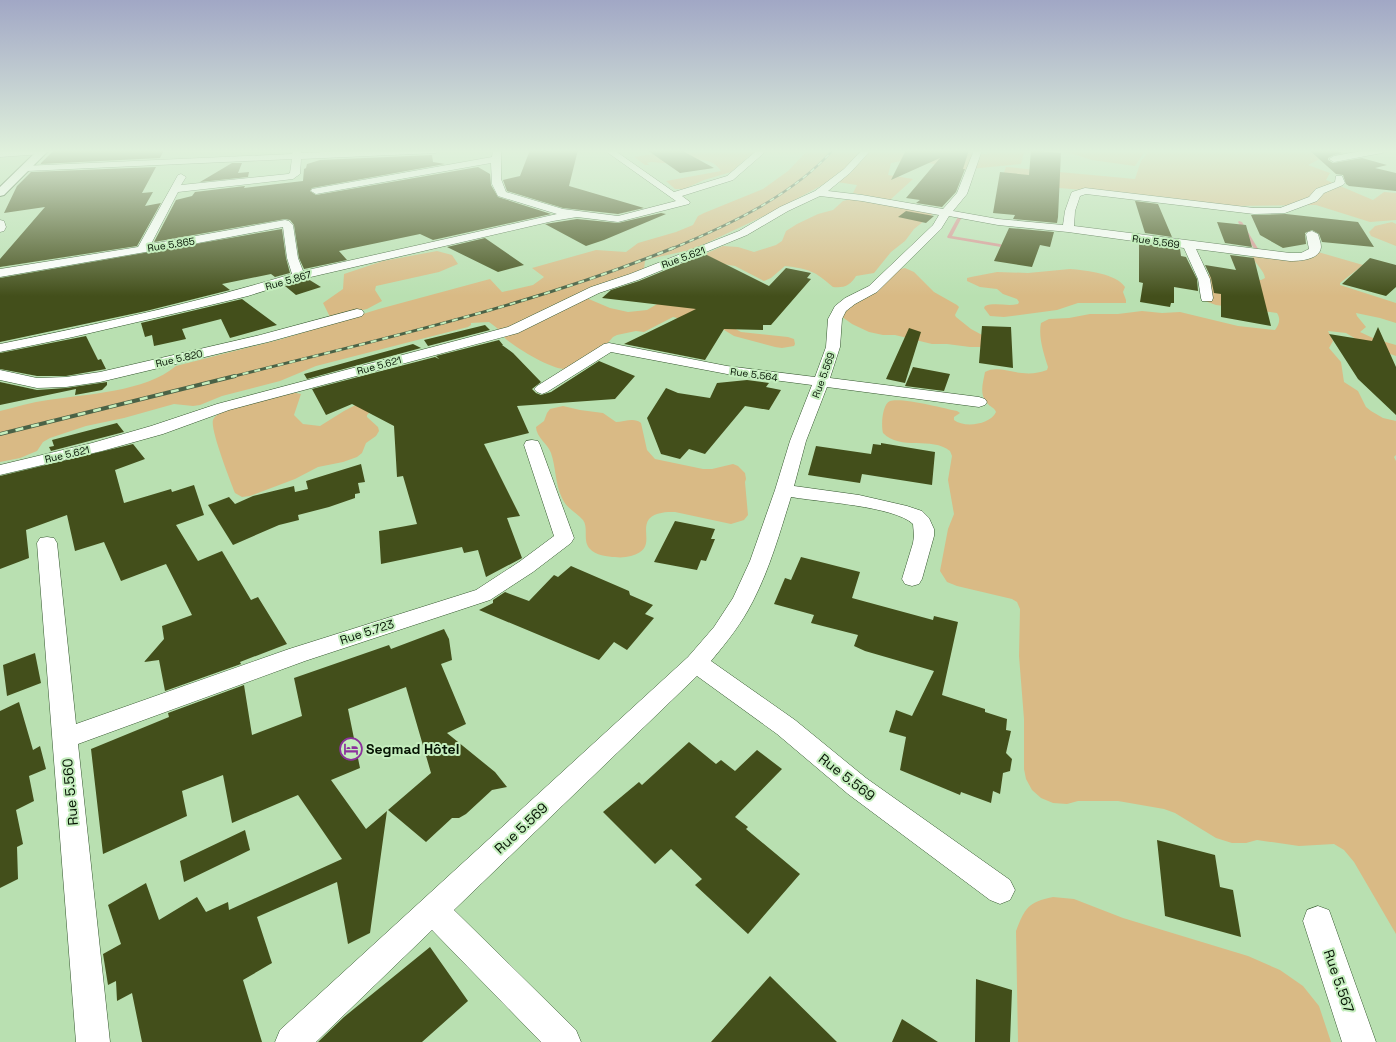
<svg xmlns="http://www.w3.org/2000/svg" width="1396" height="1042" font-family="'Space Grotesk',sans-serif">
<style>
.green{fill:#d9ba85}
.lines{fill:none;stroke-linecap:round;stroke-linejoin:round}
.stream{fill:#d79391;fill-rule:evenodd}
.building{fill:#434f1b}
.street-casing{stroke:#35572f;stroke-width:1}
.secondary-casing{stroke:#35572f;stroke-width:2}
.street{fill:#fff;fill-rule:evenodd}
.secondary{fill:#fff;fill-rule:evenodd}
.rail-far2-casing{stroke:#4a6246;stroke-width:2.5}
.rail-far1-casing{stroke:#4a6246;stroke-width:3}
.rail-casing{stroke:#4a6246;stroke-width:4}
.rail-far2{stroke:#c5eebe;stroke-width:1.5;stroke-dasharray:5;stroke-linecap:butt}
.rail-far1{stroke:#c5eebe;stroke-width:2;stroke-dasharray:6;stroke-linecap:butt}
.rail{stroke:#c5eebe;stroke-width:2.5;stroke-dasharray:8;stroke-linecap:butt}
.labels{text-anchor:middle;stroke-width:4;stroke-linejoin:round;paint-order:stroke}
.far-street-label{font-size:10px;fill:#061404;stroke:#c5eebe}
.street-label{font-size:12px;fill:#061404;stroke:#c5eebe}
.near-poi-label{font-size:14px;font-weight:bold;fill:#061404;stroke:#c5eebe;text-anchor:start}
.near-street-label{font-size:14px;fill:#061404;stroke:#c5eebe}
</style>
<rect width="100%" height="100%" fill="#b9e0b1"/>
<path class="green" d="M678,150H752L754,152L731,172L704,180L684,189H675L666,181L721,171C708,151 681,164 662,163C656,163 653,161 647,163L649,165H645L634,157Z
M808,150H938L941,153L987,154V150H1025L1021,164L960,170L911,159L891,163L888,175L913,179L890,200L853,193L857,185L830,181L768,214L694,249L645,260L644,270L584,297L610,308L628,312L647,310L664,300L680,298L741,332L788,337L794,339L795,344L794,346L782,348L775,347L734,336L721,328L673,317L644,332L636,331L617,335L613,337L605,346L566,369C552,370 518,349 507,340C503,337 502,333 499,330C496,327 492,324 489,322L471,323V325L468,327L316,366L280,381L222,396L200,405L193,406L174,404L124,418L86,426L50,438L43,442L37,451L20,458L0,462V411C16,407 32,402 48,400C87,394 145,392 176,366L282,339L379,309L490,279L502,292L533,285L544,277L532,268L596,250L626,252L638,243L676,232L693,225L698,216L704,213L763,189L788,171Z
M1060,150H1146L1135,166L1092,160Z
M1150,150H1324L1331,153L1308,165L1330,173L1326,180L1373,200L1384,192L1396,193V220L1370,222L1316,205L1229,206L1164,197L1000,183L1006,167L1135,179L1141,161Z
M851,199L934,213L914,229L905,241L891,252L874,273L856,276C850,286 844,288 833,287C815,271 809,269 785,266L771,278L764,281L735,266L723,264L705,254L723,246L738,247L754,252L776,245L782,241L786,231L797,224L818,214L833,210L843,201Z
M1392,222L1396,224V246L1371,236L1369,232L1375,226Z
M437,251L452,255L458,264L439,272L376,286L375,290L382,301L367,309L330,317L323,303L343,289L344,274L383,261Z
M1318,252L1363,265L1340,283V285L1396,303V323L1380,318L1356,313L1357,316L1366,327L1360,332L1375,339L1396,345V356L1368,346L1346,333L1328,331L1333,341L1329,348L1341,362L1344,382L1358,391L1366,407L1371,411L1383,418L1396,421V455L1394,457L1396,461V934L1354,862L1344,850L1334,844L1299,846L1257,840L1246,843H1232L1216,838L1175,813L1164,809L1118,801H1078L1067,804L1053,803L1041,798L1032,790L1026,779L1024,769V719L1019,656L1020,609L1017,602L1012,599L957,586L947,582L940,571L948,529L954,514L948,480L952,456L950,451C932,436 900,451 883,433C881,426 882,404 890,401C900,397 944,408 957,411L960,413L954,417V420C964,428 990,425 996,412C994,407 990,407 987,403C979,394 983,383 985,372C996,366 1010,372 1022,373C1031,374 1039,373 1047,370L1048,367C1044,354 1038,337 1041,323L1049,319L1069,318L1090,314H1118L1142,311L1162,313L1180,312L1238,326L1275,330C1279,325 1281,319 1277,313L1216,305L1205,301L1209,275L1261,280L1265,278C1264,270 1255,264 1252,256L1298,255Z
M905,268L914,272L934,292L957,305L959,307L955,315L956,317L971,329L984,336L982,347H970L947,344H932L895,335H883L869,332L852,324L841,316L851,303L875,293L896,270Z
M1070,269C1085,270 1117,274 1125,287L1123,292L1126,300V303H1078L1057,310L1004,317L990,316L984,308L985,306C996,302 1007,307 1018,304L1019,302L1017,299L1003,294L997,289L980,287L967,281V278L971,277L997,272L1028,273Z
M296,393L301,394L294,415L303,424L320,426L344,411L369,398L371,411L367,415V417L378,427L379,431L376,436L366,443L362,453L357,457L343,462L318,467L295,479L250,496L242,497L235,493C230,480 210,429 213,420C217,407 283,394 296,393Z
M563,406L580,410L603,413L616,422C624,422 634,417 641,423L647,450L655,459L703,469H712L733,464L738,466L745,473L746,479L745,482L748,515L744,520L731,524L675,512C667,512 655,512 649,519C640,531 657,549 631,556C626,557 621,558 615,557C608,557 595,555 590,549C582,541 589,528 583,520C576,512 566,508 562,498C555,484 556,467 551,453C548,444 536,437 536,427L544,421L547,413L550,409Z
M1053,897L1074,899L1123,918L1248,956L1280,970L1303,986L1319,1006L1331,1042H1018L1016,931C1025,908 1028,902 1053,897Z"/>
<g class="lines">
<path class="stream" d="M961,214L963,215L952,236L1000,244L1002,245L1001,247L948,238L947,237L959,215Z
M1239,221L1242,222L1260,252V253L1256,252L1238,222Z"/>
</g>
<path class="building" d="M54,150H164L160,158L40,164Z
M530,150H578L569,186L644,208L618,214L563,208L507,191L503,180L520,176Z
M647,150H681L714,168L680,173Z
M906,150H969L963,169H965L956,192L942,207L916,203L920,200L906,198L940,158L891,180Z
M1031,150L1061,153L1058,217L1057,223L1013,219L1015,215L993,213L1000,172L1029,175Z
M1309,150H1333L1343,153L1334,155L1328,158V160L1333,163L1362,158L1387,165L1375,168L1396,173V191L1349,186L1346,184L1343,175L1336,174Z
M432,155L433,162L445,164L312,188L310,191L316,195L478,167L490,174L491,185L498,197L551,214L433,240L420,234L339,251L347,260L304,269L299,258L294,225L290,220L285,219L154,242L176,200L192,196L195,192L245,186L244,188L303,181L304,169L306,168L307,164L320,160Z
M232,163H242L238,173L249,172L248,177L200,182Z
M156,167L142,193L153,192L145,206L161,203L137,246L0,267V259L45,207L4,213L17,186L31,172Z
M1135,201L1158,204L1172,237L1145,233Z
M906,211L934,216L926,223L898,217Z
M661,213L666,214L604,240L586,246L545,224L577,219L618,223Z
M1286,214L1358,222L1374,247L1322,242L1319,234L1312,230L1305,233L1306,244L1283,248L1260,235L1251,215Z
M1217,222L1246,225L1252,247L1225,243Z
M1009,228L1054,232L1050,247L1040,245L1032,267L994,261Z
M282,229L286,258L290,273L275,277L271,274L222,284L230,290L146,311L0,342V278Z
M485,238L524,265L498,272L447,247Z
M1139,243L1180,249L1181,256L1186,257L1197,279L1198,291L1174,287V303H1171L1170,307L1140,302L1143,283L1139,282Z
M705,254L769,286L786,268L811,273L807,278L811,279L771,325H763V330L724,329L705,360L624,344L696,309L602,298L611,290L639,281Z
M1230,255L1254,258L1271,326L1221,317V294L1214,293L1211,278L1205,265L1236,270Z
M1370,258L1396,265V287L1386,296L1342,284Z
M308,279L321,287L296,295L285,286Z
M242,299L277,325L230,338L221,319L182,329L186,339L154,346L152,335L145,337L141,323Z
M485,325L490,330L428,346L424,340Z
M982,326L1011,327L1013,368L979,363Z
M1378,327L1396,367V415L1358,379L1329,334L1372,341Z
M909,328L921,332L905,383L886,379Z
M86,336L98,360L101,359L106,369L66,376H37L0,369V353Z
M499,340L503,345H502L513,353L541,382L532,389L536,393L541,395L551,392L599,361L635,376L615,399L517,406L529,433L484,444L520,516L507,518L522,558L486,577L478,550L464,553L462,547L381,564L379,531L417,524L403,476L397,477L394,426L352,404L326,415L312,389L435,357L439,359L436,356Z
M413,344L421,348L307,379L304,374Z
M913,367L950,374L944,391L905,386Z
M747,380L769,383L766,387L781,390L769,410L745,406L705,454L689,449L680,459L661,454L647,418L666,388L678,393L710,398L717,383Z
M0,382L37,390L66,388L107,382V385L102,390L75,395L76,389L0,405Z
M117,423L124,432L51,451L49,447L54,446L52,440Z
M881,443L935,452L932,485L862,474L860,483L808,475L816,446L871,454L873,444L881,445Z
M133,444L145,459L115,470L124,503L171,489L172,492L194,485L204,515L176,525L198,561L222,551L251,600L258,597L287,644L240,662L241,664L165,691L159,660L144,662L164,639L162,626L192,615L166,564L121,581L104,542L75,551L67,515L26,530L29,558L0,569V476Z
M361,464L365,482L358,483L360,493L355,494V498L329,507L298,515L299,520L279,525L233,545L208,505L229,497L235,504L253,496L294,486L295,492L308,489L306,481Z
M675,521L715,529L711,539H715L706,561L701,560L697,570L654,562Z
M801,557L860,572L852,598L933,620L934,616L958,622L942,695L985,709V712L1007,719L1006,730L1011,731L1006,753L1012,759L1010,771L1003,773L1000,794L993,791L991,803L961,792L960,795L900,770L906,737L889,732L896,710L912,716L934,671L865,651L854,646L858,635L811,623L814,615L774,604L785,578L791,580Z
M571,566L629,591L630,595L653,605L645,614L654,618L627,650L614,642L599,660L479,610L493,603V600L505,592L529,601L554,575L558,577Z
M444,629L449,639L452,660L441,664L466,724L447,733L495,772L507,787L492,790L466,814L459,818H452L426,842L388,810L431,773L406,687L348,709L360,768L331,780L366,829L387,811L370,933L348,944L337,882L257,917L272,963L243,980L262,1042H142L132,993L117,1001L116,981L108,985L103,954L121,944L108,905L146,883L159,920L197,897L206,912L228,902L229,910L342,859L298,795L232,823L223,775L182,791L187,816L103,854L91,749L169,717L168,713L244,685L252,735L302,716L294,678L389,645L391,649Z
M35,653L41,683L7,696L3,665Z
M19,702L33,750L40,746L46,769L29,776L34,801L16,810L23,844L17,847L18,879L0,888V711Z
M689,742L716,764L721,760L735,771L757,750L782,769L735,817L748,827L746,829L800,874L748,934L695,885L702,879L671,849L655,864L603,812L639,782L642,785Z
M245,830L250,850L184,882L180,861Z
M1157,840L1215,855L1220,887L1233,890L1241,937L1165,916Z
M430,947L468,1001L422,1042H318L344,1017Z
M770,976L837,1042H711Z
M976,979L1012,990L1010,1042H975Z
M902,1019L938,1042H892Z"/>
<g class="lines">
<g class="street-casing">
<path id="street" d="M18,150H46V151L42,154L0,157V151Z
M293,150H301V153L374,150H440L436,153L301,159L300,174L293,179L178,192L151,244L285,220L289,221L293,225L298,258L303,271L557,214L498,196L492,184L491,163L316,194L311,191L312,189L492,157L493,150H501V179L506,192L563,209L618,216L676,201L604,150H614L674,192L727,176L755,152L754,150H762L764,153L733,180L682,196L690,202L689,204L618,222L577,217L553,221L302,279L248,296L198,308L73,337L0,352V344C98,324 196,303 292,274L287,258L283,227L198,243L0,277V269L138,247L178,175L181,174L186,177L181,185L288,174L290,173L292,159L26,171L23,170L21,168L23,166L292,154Z
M862,150H871L850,173L828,191L862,195L943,209L957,193L974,150H982L967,194L953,211L998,219L1063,225L1065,211L1071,194L1072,192L1085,188L1254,208H1280L1309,197L1316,189L1335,182L1336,176H1342L1345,183L1343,185L1324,193L1317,201L1285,213L1254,214L1086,194L1080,196L1075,211L1074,226L1290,253H1301L1309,249L1306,234L1308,232L1312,231L1318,234C1319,238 1321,243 1321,247C1320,260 1299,261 1290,261L1196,249L1210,279L1213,298L1212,301H1202L1201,298L1198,279L1184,248L1068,232L998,225L949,216L941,229L877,292L855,304L846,311L842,319L840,347L830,378L979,397L985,399L987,402L985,405L979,407L827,387L806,441L794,486L859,495L907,506L922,511L929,518L934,529V536L922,579L919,584L912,586L905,584L902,579L913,543L914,536L913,524C894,506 819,502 791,497C780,532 770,568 753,601C742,623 727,642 711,661L795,720L866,778L1010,880L1015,890L1010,900L1000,904L990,900L848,794L777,734L697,676L454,910L576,1030L581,1042H541L432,930L316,1042H275L280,1030L688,657L714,627L733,598L750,561L775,490L790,441L812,385L727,374L611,352L547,392L542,394L537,392L534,389L537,386L604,344L609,343L727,366L815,377L826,347L828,319L835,306L845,298L869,286L933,225L939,215L862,201L820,196L788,211L747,235L638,280L599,293L518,333L229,410L163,434L102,451L0,475V465L92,443L151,426L217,404L508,327L591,287L630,274L739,231L780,207L815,191L844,169Z
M1367,150H1386L1382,153L1334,162L1329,159L1334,156Z
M0,220L4,221L6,227L4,231L0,232Z
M357,309L362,310L364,313L362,316L268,342L100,382L66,387L37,388L0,380V370L37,378L66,377L100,372L260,335Z
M532,440L538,441L540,445L574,538L571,543L533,572L490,600L305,661L78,744L110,1042H76L37,543L40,538L47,537L54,538L57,543L76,724L289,649L476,590L519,562L554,536L524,445L526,441Z
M1318,906L1329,910L1376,1042H1342L1303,921L1307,910Z"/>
</g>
<g class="secondary-casing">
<path id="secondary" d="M38,150H49L4,195L0,196V187Z"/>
</g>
<use href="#street" class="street"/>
<use href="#secondary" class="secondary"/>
<g class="rail-far2-casing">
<path id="rail-far2" d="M671,249C727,226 792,196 833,150"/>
</g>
<g class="rail-far1-casing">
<path id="rail-far1" d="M231,377C381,339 530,306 673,248"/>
</g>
<g class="rail-casing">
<path id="rail" d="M0,434L235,376"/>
</g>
<use href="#rail-far2" class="rail-far2"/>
<use href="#rail-far1" class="rail-far1"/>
<use href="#rail" class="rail"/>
</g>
<linearGradient id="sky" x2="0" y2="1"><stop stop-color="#a1a7c5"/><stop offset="0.51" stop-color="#e0f1dc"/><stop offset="1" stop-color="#e0f1dc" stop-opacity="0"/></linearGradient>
<rect width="1396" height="296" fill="url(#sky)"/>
<defs>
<g id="hotel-ring" transform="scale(1.15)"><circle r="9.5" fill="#c5eebe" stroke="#8c329d" stroke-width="1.5"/><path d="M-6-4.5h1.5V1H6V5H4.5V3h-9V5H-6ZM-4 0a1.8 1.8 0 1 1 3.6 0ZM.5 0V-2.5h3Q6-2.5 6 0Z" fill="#8c329d"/></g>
</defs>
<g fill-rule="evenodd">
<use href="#hotel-ring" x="351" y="749"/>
</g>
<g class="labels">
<g class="far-street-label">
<text transform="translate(1156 241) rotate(8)" y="4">Rue 5.569</text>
<text transform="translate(171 244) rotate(-9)" y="4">Rue 5.865</text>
<text transform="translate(683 257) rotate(-20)" y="4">Rue 5.621</text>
<text transform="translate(288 280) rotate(-16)" y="4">Rue 5.867</text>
<text transform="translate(179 358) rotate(-13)" y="4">Rue 5.820</text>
<text transform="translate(379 365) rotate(-15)" y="4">Rue 5.621</text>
<text transform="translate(754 374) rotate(8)" y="4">Rue 5.564</text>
<text transform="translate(823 375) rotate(-70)" y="4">Rue 5.569</text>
<text transform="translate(67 454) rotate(-13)" y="4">Rue 5.621</text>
</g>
<g class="street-label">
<text transform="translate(367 632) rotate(-18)" y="4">Rue 5.723</text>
</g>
<g class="near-poi-label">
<text x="366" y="754">Segmad Hôtel</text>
</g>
<g class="near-street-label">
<text transform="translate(847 777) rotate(38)" y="5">Rue 5.569</text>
<text transform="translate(70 792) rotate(-95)" y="5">Rue 5.560</text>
<text transform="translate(521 828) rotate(-43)" y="5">Rue 5.569</text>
<text transform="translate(1339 981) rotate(71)" y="5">Rue 5.567</text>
</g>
</g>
</svg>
